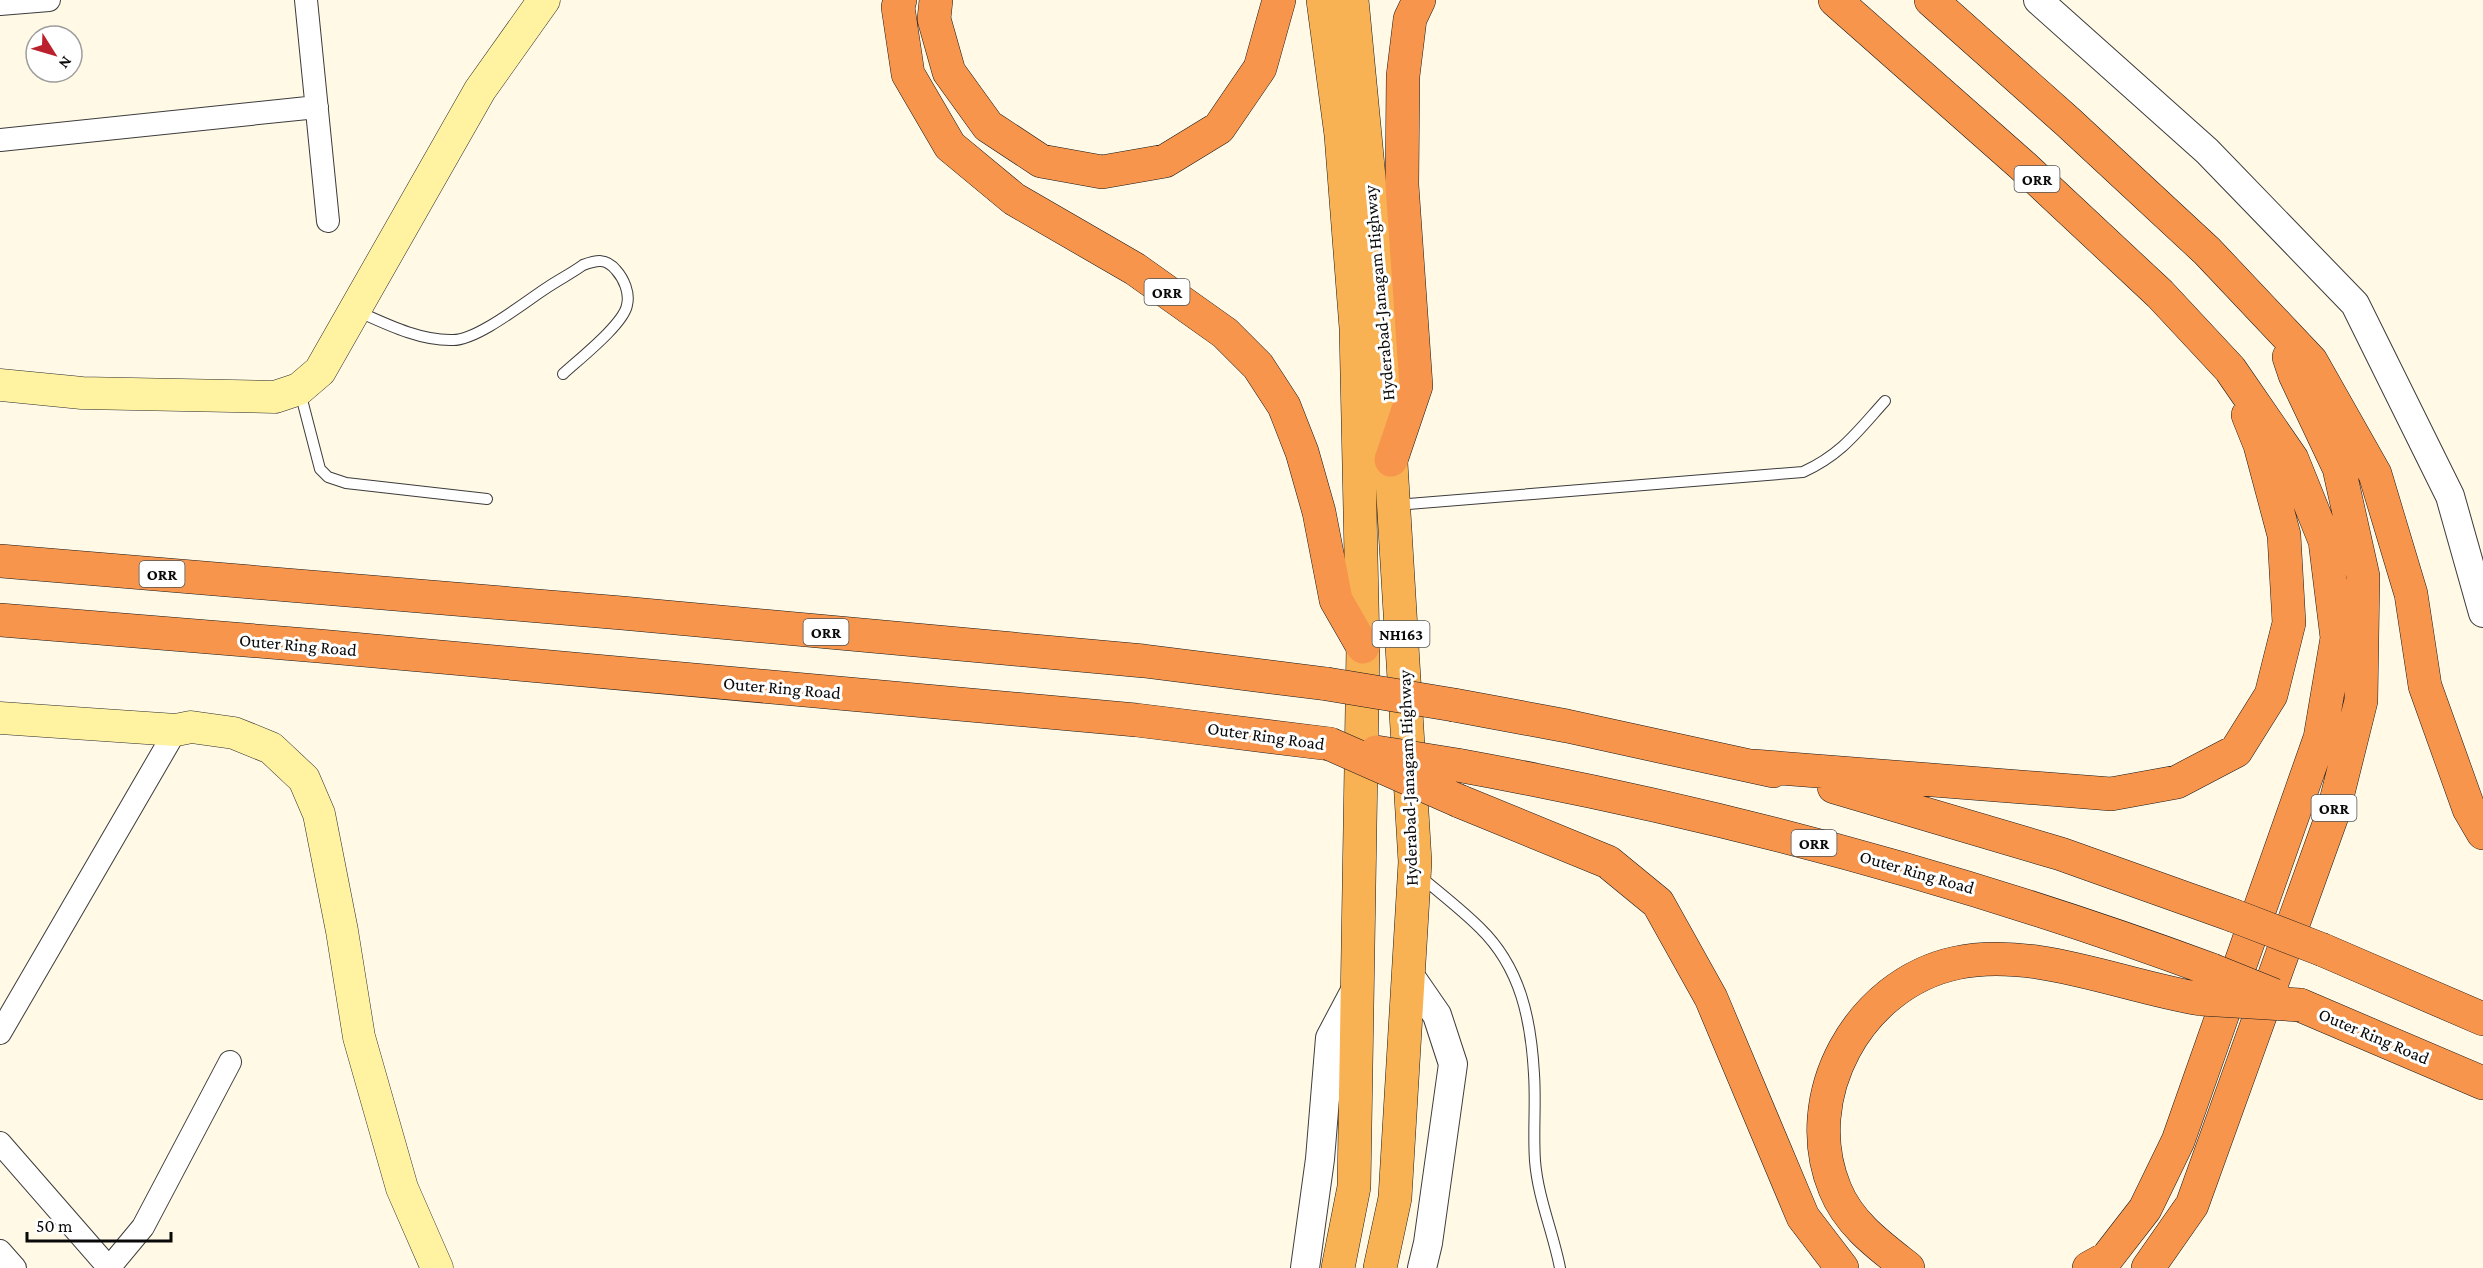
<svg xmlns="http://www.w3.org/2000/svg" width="2483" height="1268" font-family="'Crimson Pro',serif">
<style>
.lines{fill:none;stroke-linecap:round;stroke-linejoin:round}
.service-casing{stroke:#3c3c3c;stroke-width:12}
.minor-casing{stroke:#3c3c3c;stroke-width:24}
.tertiary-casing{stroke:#3c3c3c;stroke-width:30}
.secondary-casing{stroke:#2b2b2b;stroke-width:33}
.trunk-casing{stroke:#1a1a1a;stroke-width:34}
.motorway-casing{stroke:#1a1a1a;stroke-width:34}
.service{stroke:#fff;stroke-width:10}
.minor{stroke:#fff;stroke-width:22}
.tertiary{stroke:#fff;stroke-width:28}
.secondary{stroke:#fff2a1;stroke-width:32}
.trunk{stroke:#f9b253;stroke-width:33}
.motorway{stroke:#f7954c;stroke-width:33}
.motorway-bridge-casing{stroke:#1a1a1a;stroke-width:34;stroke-linecap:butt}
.motorway-bridge{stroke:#f7954c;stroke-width:33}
.labels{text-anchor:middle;stroke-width:6;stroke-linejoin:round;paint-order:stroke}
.shield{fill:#fff;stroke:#535353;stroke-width:1.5}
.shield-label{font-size:16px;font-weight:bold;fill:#090909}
.street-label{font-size:18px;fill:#090909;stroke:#fff}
</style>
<rect width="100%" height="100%" fill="#fff9e6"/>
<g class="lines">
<g class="service-casing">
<path id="service" d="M357,311C386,324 420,341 453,340C478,340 526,301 548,287C560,279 572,273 583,265C597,260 606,258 616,270C624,279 630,293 627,305C624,324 578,360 563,374
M300,392L320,469L328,477L346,483L487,499
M1396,505L1803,472C1842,454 1857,432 1885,401
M1421,877C1441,894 1462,910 1480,928C1521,968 1531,1020 1534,1074C1536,1103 1533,1132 1535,1161C1538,1198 1553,1232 1560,1268"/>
</g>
<g class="minor-casing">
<path id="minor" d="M306,0L328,221
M0,4L49,0
M0,140L317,107
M0,1033L176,730
M0,1143L109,1268
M0,1251L15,1268
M109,1268L143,1227L230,1062"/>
</g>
<g class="tertiary-casing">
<path id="tertiary" d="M2038,0L2207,151L2355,304L2450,496L2483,613
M1408,973L1437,1015L1453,1064L1428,1243L1422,1268
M1305,1268L1320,1159L1330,1038L1357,987"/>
</g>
<g class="secondary-casing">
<path id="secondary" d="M0,385L82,393L275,397L299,389L320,371L480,90L544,0
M0,718L176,730L191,727L234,733L271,748L304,779L319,814L342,931L359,1037L402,1188L437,1268"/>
</g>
<g class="trunk-casing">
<path id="trunk" d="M1323,0L1341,135L1356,328L1363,647L1354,1187L1338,1268
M1352,0L1382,313L1415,862L1395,1198L1380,1268"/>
</g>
<g class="motorway-casing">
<path id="motorway" d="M900,0L898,7L908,74L950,146L1014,199L1135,269L1225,333L1258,366L1284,406L1302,452L1319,512L1336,600L1363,647
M936,0L934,19L949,72L988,126L1041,161L1102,172L1165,161L1219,128L1260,68L1279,0
M1835,0L2023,166L2160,294L2230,369L2292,459L2325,541L2337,638L2320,738L2178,1141L2145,1209L2107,1258L2089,1268
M1931,0L2068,122L2207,251L2311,361L2375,474L2411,594L2425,686L2469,809L2483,833
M1391,460L1416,386L1402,185L1403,76L1410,19L1419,0
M0,561L622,613L1144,661L1327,684
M0,620L319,646L1136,720L1330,744
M1454,705L1567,726L1773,771
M1457,765C1715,812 1966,879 2212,970
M1753,766L2111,794L2177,782L2236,751L2271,695L2289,623L2284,535L2260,445L2248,415
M1834,787L2061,854L2232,915
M1459,801L1608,862L1658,903L1711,998L1803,1217L1842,1268
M2323,950L2483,1019
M2300,1005L2483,1083
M1908,1268C1880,1246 1849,1224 1835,1189C1797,1097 1858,984 1956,963C2034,946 2124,987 2201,999
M2148,1268L2192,1205L2333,813L2361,701L2363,576L2339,468L2295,375L2289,357"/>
</g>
<use href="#service" class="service"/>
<use href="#minor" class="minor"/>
<use href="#tertiary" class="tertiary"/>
<use href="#secondary" class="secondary"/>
<use href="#trunk" class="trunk"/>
<use href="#motorway" class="motorway"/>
<g class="motorway-bridge-casing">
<path id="motorway-bridge" d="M1327,684L1454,705
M1330,744L1459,801
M1376,752L1457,765
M2232,915L2323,950
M2212,970L2274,995
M2201,999L2300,1005"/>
</g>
<use href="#motorway-bridge" class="motorway-bridge"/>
</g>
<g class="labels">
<g class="shield">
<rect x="2014.5" y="166" width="45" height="26" rx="4.5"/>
<rect x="1144.5" y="279" width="45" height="26" rx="4.5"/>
<rect x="139.5" y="561" width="45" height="26" rx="4.5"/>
<rect x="803.5" y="619" width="45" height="26" rx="4.5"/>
<rect x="1372.5" y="621" width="57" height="26" rx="4.5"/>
<rect x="2311.5" y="795" width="45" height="26" rx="4.5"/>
<rect x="1791.5" y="830" width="45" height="26" rx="4.5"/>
</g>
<g class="shield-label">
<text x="2037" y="185">ORR</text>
<text x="1167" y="298">ORR</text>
<text x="162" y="580">ORR</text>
<text x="826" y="638">ORR</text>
<text x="1401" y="640">NH163</text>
<text x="2334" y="814">ORR</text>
<text x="1814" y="849">ORR</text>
</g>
<g class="street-label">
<text transform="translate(1379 293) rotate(-95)" y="6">Hyderabad-Janagam Highway</text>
<text transform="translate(298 645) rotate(5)" y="6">Outer Ring Road</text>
<text transform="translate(782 688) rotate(5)" y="6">Outer Ring Road</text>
<text transform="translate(1266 736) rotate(8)" y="6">Outer Ring Road</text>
<text transform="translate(1408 778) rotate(-92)" y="6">Hyderabad-Janagam Highway</text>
<text transform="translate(1917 872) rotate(16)" y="6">Outer Ring Road</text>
<text transform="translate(2374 1036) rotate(23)" y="6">Outer Ring Road</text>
</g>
</g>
<g transform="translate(54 54) rotate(127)"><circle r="28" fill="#ffffff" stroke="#9d9d9d" stroke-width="1.5"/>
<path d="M0-4.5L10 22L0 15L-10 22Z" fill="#ba212d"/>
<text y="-9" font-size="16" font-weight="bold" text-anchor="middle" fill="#090909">N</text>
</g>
<path d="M27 1232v9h144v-9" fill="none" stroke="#090909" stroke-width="3"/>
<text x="36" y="1232" font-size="18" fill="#090909" stroke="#ffffff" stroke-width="4.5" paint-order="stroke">50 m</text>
</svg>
